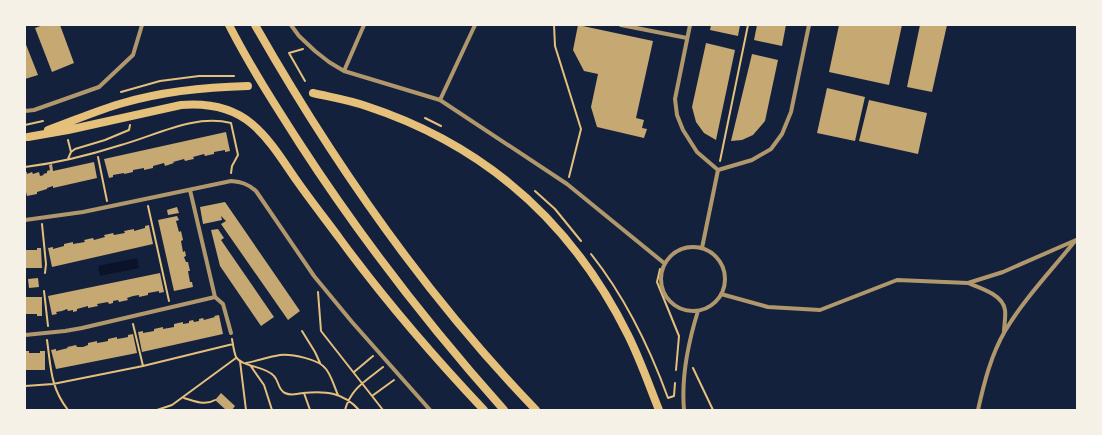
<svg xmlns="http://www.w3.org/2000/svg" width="1102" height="435" font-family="Quicksand,sans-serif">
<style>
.water{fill:#0b132b}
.building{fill:#c6a872}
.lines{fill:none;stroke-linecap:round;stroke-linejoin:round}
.path{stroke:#e5c07b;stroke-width:2}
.minor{stroke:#b1986c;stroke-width:4}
.secondary{stroke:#e5c07b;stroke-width:8}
</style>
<rect width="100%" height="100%" fill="#14213d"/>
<path class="water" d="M137,258L139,268L100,276L98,266Z"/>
<path class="building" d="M43,25H60L74,63L52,72L35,28Z
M578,25L653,41L636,118L644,120L642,128L647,129L644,138L597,127L591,107L598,74L584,71L573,50Z
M711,25H740L738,36L710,30Z
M757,25H786L782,46L754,40Z
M839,25H902L889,85L829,72Z
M920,25H947L932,92L907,87Z
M25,42L38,75L25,79Z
M706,43L735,50L716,140L704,133L696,122L692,107Z
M752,54L778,60L765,121L753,135L742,140L731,141Z
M827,88L865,97L855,141L817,133Z
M869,100L927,113L918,154L859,141Z
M226,132L230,151L225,152V150L214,152V154L209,155L205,156L204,154L193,157L194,159L189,160L185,161L184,159L173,162L174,163L165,166L164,163L153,166V168L144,170V168L133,170V172L124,174V173L113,175V177L109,178L104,159Z
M94,162L97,178L53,188V186L47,188V189L37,192V194L27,196L26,192H25V173L27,172V174L32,172L33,174L39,172L40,176L44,175L43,174L47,173V171L50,170L49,165L52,164L53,171Z
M225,202L300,311L288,320L221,224L226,221L221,216L222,220L203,224L200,207Z
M177,207L179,213L168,215L167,210Z
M177,216L179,220L176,221L179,232L181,231L183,240L181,241L183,252L185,251L186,256L184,257L186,262H188L190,271H188L190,282H192L193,287L174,291L158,220Z
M149,225L153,244L52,267L48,248L53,247V249L64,246V244L73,242V244L85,242L84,240L93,238L94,240L105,237L104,235L109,234L113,233L114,235L125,233L124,231L134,229V231L145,228V226Z
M218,229L224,238L221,240L274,317L261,326L220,266L211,230Z
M37,248H41L42,268H25V250H37Z
M160,273L164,292L159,293V291L148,293V295L139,297V295L133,296L127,298L128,300L119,302L118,300L113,301V303L109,304L108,302L97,304L98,306L88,308V306L77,309V311L73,312V310L68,311L67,309L62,311L56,312L57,314L52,315L48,296Z
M38,278L39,287L29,288L28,279Z
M25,297H42V316H37V314H25Z
M219,315L223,334L142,352L138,332L143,331V333L154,331V329L163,327V329L174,327V324L183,322V324L189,323V321L193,320L194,322L199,321V319L203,318L204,320L215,317L214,316Z
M133,334L137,353L56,369L51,350L56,349V351L68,348L67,347L72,346L76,345L77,347H83L88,345V343L97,341V343L103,342L108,341V339L117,337V339L123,338L128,337V335Z
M25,351H29V353H40V351H45V370H25Z
M221,393L235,406L232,410H226L215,400Z"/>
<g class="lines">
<path class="path" d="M554,25L555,46L581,129L569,177
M303,49L289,53L305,81
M121,92L160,81L199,76H234
M425,118L441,126
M231,123L238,155L232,166L231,173
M25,125L43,121
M68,140L71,152
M98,157L107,201
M68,159L71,152L75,149L105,140L129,130L130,125
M720,161L748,25
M25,167C57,163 90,155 121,145C157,135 194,114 231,123
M535,191L555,209L581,241
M148,206L169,301
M42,224L46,264L45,273
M591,254C625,297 649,346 668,398L674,396L675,383
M660,269L657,282L679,336L676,370
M44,291L48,326
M318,292L321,331L383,410
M133,324L143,366
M302,331L315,352L320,363
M232,339C233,345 234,352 236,357C242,367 266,366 274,376C279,381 278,390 285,393C291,396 298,394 303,393C326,391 343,392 359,410
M47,340C51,367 50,387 68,410
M240,361L246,410
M246,363C257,361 268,357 280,355C292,354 319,359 326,369C332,377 334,386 338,395
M250,365L264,385L272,410
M693,368L713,410
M354,372L373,356
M25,386L53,384L143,366L233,344
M304,393L310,410
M372,396L394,380
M184,398C195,401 205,406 215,400
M157,410L172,405L236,358
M345,410C351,388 366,381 383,367"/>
<path class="minor" d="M291,25L299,36L315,51L329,62L344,71L440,100L567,184L664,263
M621,25L687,38
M690,25L675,99L677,115L683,130L697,152L718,170
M344,71L364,25
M440,100L475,25
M25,111L34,110L99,87L133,55L142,25
M718,170L752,160L771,149L782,134L791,112L809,25
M190,190L215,297L223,304L231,333
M25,220L83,212L231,181C242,182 248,184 256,191L314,276L352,322L430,410
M661 279a32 32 0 1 1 64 0a32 32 0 1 1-64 0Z
M702,248L718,170
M968,283C981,288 1003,295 1005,310C1006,317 1004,325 1004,332
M721,294L768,307L820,310L897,280L968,283L1003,272L1076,240
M25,335L65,331L82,328L215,297
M684,410C681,376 688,343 698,311
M978,410C984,383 991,355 1005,331C1024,299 1051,271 1075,241"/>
<path class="secondary" d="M229,25C250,66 275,105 300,144C361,238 430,327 504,410
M255,25C334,164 425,295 536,410
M313,93C330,97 349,100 366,106C485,145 572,222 628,335C640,359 649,385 659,410
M48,130C73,121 98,110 123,103C164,91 206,87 248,86
M28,137L68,130L181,105C207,103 232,107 252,124C270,139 283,161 297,181C311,201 326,220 340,239C384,299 433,356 484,410"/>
</g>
<rect width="1102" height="435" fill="none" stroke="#f6f1e7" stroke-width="52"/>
</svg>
